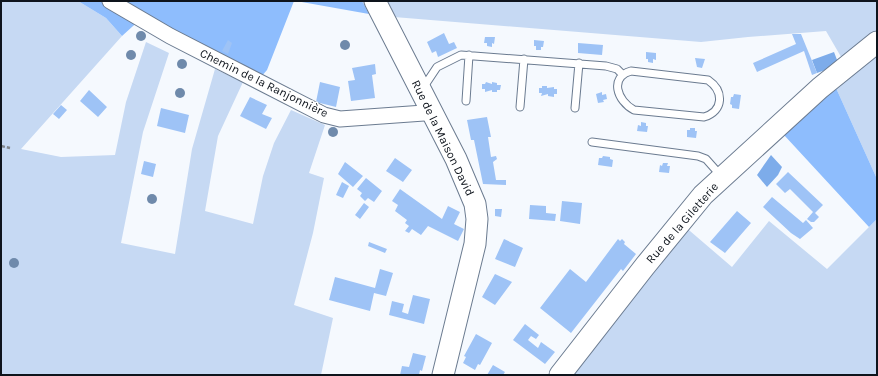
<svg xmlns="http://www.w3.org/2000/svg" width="878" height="376" font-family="Karla,sans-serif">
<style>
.green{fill:#c6d9f3}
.forest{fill:#8ebdfd}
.water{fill:#7dacea}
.building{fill:#9ec3f6}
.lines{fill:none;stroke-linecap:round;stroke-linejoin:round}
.lane-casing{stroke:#6b7b90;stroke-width:9}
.street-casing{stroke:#6b7b90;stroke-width:17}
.secondary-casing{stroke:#6b7b90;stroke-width:23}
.path{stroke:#82878d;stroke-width:2.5;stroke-dasharray:4 2;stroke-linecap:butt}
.lane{stroke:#fff;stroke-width:7}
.street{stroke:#fff;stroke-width:15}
.secondary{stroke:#fff;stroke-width:21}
.tree{fill:#6f8aab}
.labels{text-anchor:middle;stroke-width:3;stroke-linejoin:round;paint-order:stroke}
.street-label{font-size:12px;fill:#0e141c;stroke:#fff}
</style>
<rect width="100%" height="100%" fill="#f5f9fe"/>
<path class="green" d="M1,1H78L106,18L122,36L21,149L61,157L115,155L126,102L146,42L169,53L143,132L121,243L175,254L192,149L215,69L243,82L218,136L205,211L253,224L263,176L274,143L291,110L325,125L309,173L324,178L313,233L294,305L333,318L321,375H1Z
M362,1H877V33L844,62L826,31L748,37L701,42L394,17L369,14Z
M877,54V179L836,88Z
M877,219V375H568L683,225L732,267L769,221L827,269Z"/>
<path class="forest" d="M78,1H294L267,70L260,78L143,17L122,36L106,18Z
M296,1H362L369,14Z
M836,88L877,179V219L869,227L784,135Z"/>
<path class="water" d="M834,52L839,65L817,73L812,60Z
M771,155L782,167L778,175L767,187L757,175Z"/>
<path class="building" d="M444,33L449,44L454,42L457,48L438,57L436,51L432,53L427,42Z
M792,34H801L817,73L812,75L804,51L757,72L753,63L796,44Z
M485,37H495L494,44L492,43V47L487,46V43H484Z
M228,40L232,43L228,54L222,51Z
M534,40L544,41L543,47H541V50H536V46H534Z
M578,43L603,45L602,55L578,53Z
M646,52L656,53V60L653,59V63L648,62V59H646Z
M695,58L705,59L702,68L697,67Z
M375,64L376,74L372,75L375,98L351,101L348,81L355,80L352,68Z
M320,82L340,87L336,107L316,102Z
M486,82L492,84V82L497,83V85H501L500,90H497V92H492V90L485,92V89H482V84H485Z
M542,86H547V88L554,87V89H557V94H554V97L548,96V94L541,96L542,93H539V88H542Z
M89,90L107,107L98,117L80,101Z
M602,92V95L606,94L607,99L603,100L604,102L598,103L596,94Z
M734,94L741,95L739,109L732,108V105L730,104L731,97H733Z
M250,97L267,105L262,114L272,118L266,129L240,116Z
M61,105L67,110L59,119L53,114Z
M161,108L189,115L185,133L157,126Z
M487,117L491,137H488L491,157L496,156L497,159L493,162L496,180H506V185L483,184L474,140H471L467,120Z
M641,122L646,123V126H648L647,132L637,131L638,125L641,126Z
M690,128H695V131H697L696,138L687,137V130H690Z
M603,156L610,157V159L613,160L612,167L598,165L599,158H602Z
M395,158L412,170L403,182L386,171Z
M144,161L156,164L153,177L141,174Z
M345,162L363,176L353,187L338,174Z
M663,163H668L667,166H670L669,173L659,172L660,165L662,166Z
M788,172L823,205L815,213L819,217L814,222H811L807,219L813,212L790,189L785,193L776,184Z
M366,178L382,191L374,202L368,198L365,201L360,196L362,193L357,189Z
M342,182L349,186L343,198L336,195Z
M400,189L442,219L448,206L460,212L454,224L464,229L458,241L428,226L421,235L412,229L409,233L405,231L409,226L405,223L407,220L395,211L398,205L392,201Z
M772,197L803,223L806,220L813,228L800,239L791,233L763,207Z
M562,201L582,203L580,224L560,221Z
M364,203L369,207L360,219L355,215Z
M530,205L546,206V213L556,214L555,221L529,219Z
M495,209H502L501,217L495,216Z
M737,211L751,223L725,253L710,242Z
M504,239L523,248L515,267L495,259Z
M618,239L620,241L622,239L625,242L624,244L636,254L623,271L621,269L571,333L540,308L570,269L586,282Z
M369,242L387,249L385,253L368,246Z
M380,269L393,273L386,296L374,293L370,311L329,300L335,277L375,288Z
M495,274L512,282L495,305L482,297Z
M413,295L430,299L424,324L389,315L392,301L404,304L402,312L408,314Z
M525,324L539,335L536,339L531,336L528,340L538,348L541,342L555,352L545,364L513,340Z
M476,334L492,343L480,365L478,364L475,370L463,363L466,357L464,356Z
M413,353L426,356L422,371L420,370L419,375H400L402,366L409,367Z
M493,365L505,372L503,375H487Z"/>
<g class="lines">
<g class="lane-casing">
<path id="lane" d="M631,71L708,80C724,91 724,111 704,117L634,110C617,101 609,77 631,71Z
M423,88L437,67L461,55L606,66L617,69L623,75
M466,101L469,55
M520,107L524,59
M575,108L579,63
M592,142L698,156L706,159L722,177"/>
</g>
<g class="street-casing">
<path id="street" d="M110,1L170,36L324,115L340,119L424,113L431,110"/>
</g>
<g class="secondary-casing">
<path id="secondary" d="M375,1L456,159L475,204L477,219L475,244L443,375
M560,375L645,266L703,195L820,88L877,42"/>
</g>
<path class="path" d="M1,146L10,148"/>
<use href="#lane" class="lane"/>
<use href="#street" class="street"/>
<use href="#secondary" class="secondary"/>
</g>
<g class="tree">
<circle cx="141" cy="36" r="5"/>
<circle cx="345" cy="45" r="5"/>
<circle cx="131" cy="55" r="5"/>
<circle cx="182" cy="64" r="5"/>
<circle cx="180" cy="93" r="5"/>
<circle cx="333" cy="132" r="5"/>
<circle cx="152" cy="199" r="5"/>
<circle cx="14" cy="263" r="5"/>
</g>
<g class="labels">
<g class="street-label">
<text transform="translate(264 83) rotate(26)" y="4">Chemin de la Ranjonnière</text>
<text transform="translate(443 138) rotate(64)" y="4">Rue de la Maison David</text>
<text transform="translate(682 223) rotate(-49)" y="4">Rue de la Giletterie</text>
</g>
</g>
<rect width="878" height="376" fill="none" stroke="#0e141c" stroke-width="4"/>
</svg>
